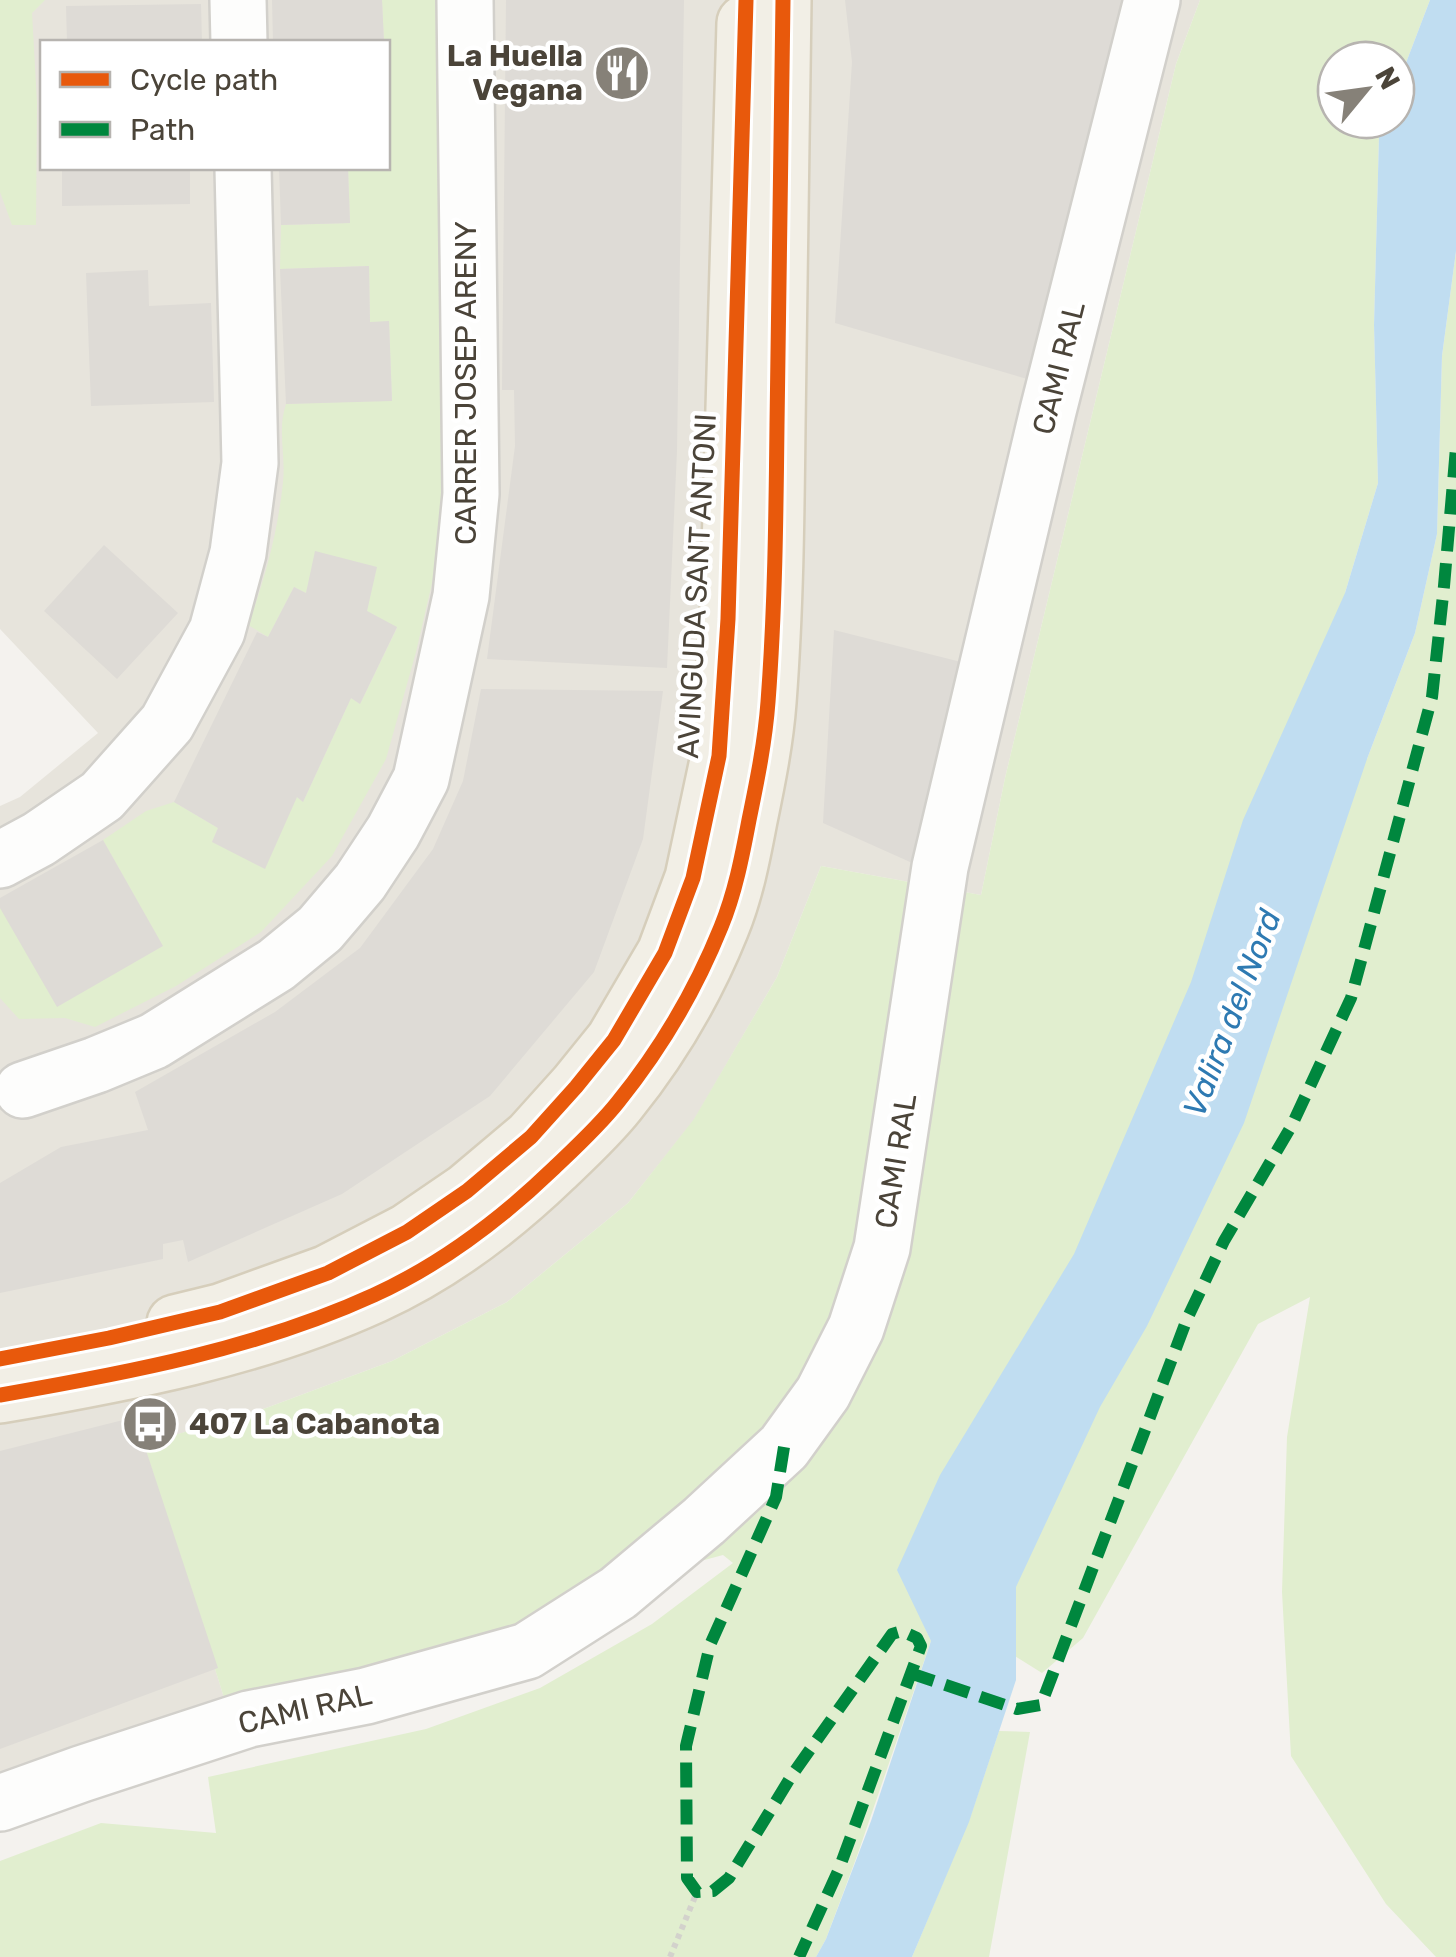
<svg xmlns="http://www.w3.org/2000/svg" width="1456" height="1957" font-family="Rubik,sans-serif">
<style>
.residential{fill:#e7e4dc;fill-rule:evenodd}
.green{fill:#e1eecf}
.water{fill:#c0ddf1}
.building{fill:#dedbd6}
.lines{fill:none;stroke-linecap:round;stroke-linejoin:round}
.minor-casing{stroke:#d2d0cb;stroke-width:60}
.major-casing{stroke:#d6cebb;stroke-width:60}
.path{stroke:#d3d2cc;stroke-width:6;stroke-dasharray:5 5;stroke-linecap:butt}
.minor{stroke:#fdfdfc;stroke-width:55}
.major{stroke:#f2efe6;stroke-width:55}
.quiet{stroke:#00873e;stroke-width:12;stroke-dasharray:25 12;stroke-linecap:butt}
.cycleway-casing{stroke:#fff;stroke-width:21}
.cycleway{stroke:#e8590c;stroke-width:15}
.labels{text-anchor:middle;stroke-width:9;stroke-linejoin:round;paint-order:stroke}
.poi-label{font-size:30px;font-weight:bold;fill:#4b4439;stroke:#fff;text-anchor:end}
.street-label{font-size:30px;fill:#4b4439;stroke:#fff}
.water-label{font-size:32px;font-style:italic;fill:#2e7ab2;stroke:#fff}
</style>
<rect width="100%" height="100%" fill="#f4f2ee"/>
<path class="residential" d="M0,0H1200L1176,64L1005,778L981,895L821,866L777,977L694,1120L628,1203L507,1302L392,1361L266,1408L145,1444L226,1704L0,1779V806L20,797L98,733L0,629ZM42,42H388V168H42Z"/>
<path class="green" d="M0,0H45L32,13L37,103L36,225H12L0,192Z
M382,0H444L451,414L439,553L416,652L386,759L332,856L261,932L176,986L95,1027L65,1018L19,1019L0,998V902L162,945L103,840L146,811L174,802L218,828L212,842L297,797L303,802L351,698L360,704L397,628L367,611L376,567L316,552L306,593L294,587L268,637L248,625C265,579 278,531 283,482C286,455 277,430 286,404L392,400L389,322H370L369,266L280,269L281,225L350,223L348,168H388V42H384Z
M1200,0H1430L1396,89V60H1336V120H1385L1379,136L1374,325L1378,483L1345,593L1367,759L1415,633L1437,534L1442,356L1456,251V1957H1436L1386,1904L1291,1756L1282,1592L1287,1437L1310,1297L1258,1324L1083,1638L1042,1673L908,1589L931,1641L857,1856L826,1939L816,1957H0V1861L101,1823L216,1833L208,1777L426,1729L540,1688L652,1624L733,1563L723,1555L671,1569L515,1633L273,1697L226,1704L144,1444L266,1408L392,1361L507,1302L628,1203L694,1119L777,977L821,866L981,895L1005,778L1176,64Z
M999,1731L1030,1732L989,1957H912L971,1815Z"/>
<path class="water" d="M1430,0H1456V251L1442,356L1437,534L1415,633L1367,759L1244,1123L1147,1326L1100,1407L1016,1587V1680L969,1822L912,1957H816L826,1939L871,1821L931,1641L897,1570L940,1475L1074,1254L1191,982L1243,820L1345,593L1378,483L1374,325L1379,136L1385,120H1396V89Z"/>
<path class="building" d="M272,0H382L384,42H273Z
M506,0H684L677,451L667,668L487,659L515,446L514,390H502Z
M845,0H1133L1034,381L835,323L852,62Z
M201,4L202,42H67L66,6Z
M62,168H190V204L62,206Z
M279,168H348L350,223L281,225Z
M369,266L370,322L389,321L392,401L286,404L280,269Z
M148,270L149,306L211,303L214,402L91,406L86,273Z
M104,545L178,613L117,679L44,611Z
M315,551L377,567L367,611L397,627L360,704L351,698L303,802L297,797L265,869L212,842L218,828L174,802L257,632L268,637L294,587L306,593Z
M834,630L969,664L919,866L823,823Z
M481,689L663,691L643,839L594,972L490,1096L342,1194L188,1262L183,1240L163,1244V1259L0,1293V1183L61,1147L148,1130L135,1092L275,1012L360,948L433,849L463,781Z
M103,840L163,946L57,1007L0,908V898Z
M135,1417L218,1668L0,1749V1451Z"/>
<g class="lines">
<g class="minor-casing">
<path id="minor" d="M238,0L239,42
M0,860L39,839L102,796L167,723L217,631L238,553L250,463L243,168
M23,1090L96,1065L154,1041L276,965L320,929L360,882L393,832L421,779L461,596L471,494L465,0
M0,1803L81,1774L249,1719L366,1696L527,1651L618,1593L704,1521L784,1447L823,1393L856,1328L882,1248L940,867L1048,411L1152,0"/>
</g>
<g class="major-casing">
<path id="major" d="M175,1323L220,1312L328,1273L407,1232L467,1191L531,1137L576,1087L614,1040L665,953L693,878L719,756L728,619L745,23
M0,1395C127,1373 256,1349 374,1295C442,1264 500,1220 554,1168C576,1147 599,1126 618,1102C660,1050 696,989 721,927C735,893 742,857 749,820C757,781 765,742 768,702C775,610 776,517 777,425C779,283 781,142 783,0"/>
</g>
<path class="path" d="M670,1957L697,1892"/>
<use href="#minor" class="minor"/>
<use href="#major" class="major"/>
<path class="quiet" d="M784,1447L776,1497L710,1645L686,1746L687,1878L697,1892L713,1891L729,1878L792,1775L892,1634L902,1631L917,1638L921,1646L839,1869L799,1957
M910,1673L1017,1709L1041,1705L1187,1319L1224,1241L1292,1125L1351,998L1432,697L1444,586L1456,448"/>
<g class="cycleway-casing">
<path id="cycleway" d="M0,1359L109,1338L220,1312L328,1273L407,1232L467,1191L531,1137L576,1087L614,1040L665,953L693,878L719,756L728,619L746,0
M0,1395C127,1373 256,1349 374,1295C442,1264 500,1220 554,1168C576,1147 599,1126 618,1102C660,1050 696,989 721,927C735,893 742,857 749,820C757,781 765,742 768,702C775,610 776,517 777,425C779,283 781,142 783,0"/>
</g>
<use href="#cycleway" class="cycleway"/>
</g>
<defs>
<g id="restaurant-disc" transform="scale(2.875)"><circle r="9.5" fill="#868178" stroke="#fff"/><path d="M-5-6h1v4h1v-4h1v4h1v-4h1v5L-1.5 .5V6h-2V.5L-5-1ZM5-6V6H3V1.5H1.5Q1.5-4 5-6Z" fill="#fff"/></g>
<g id="bus-disc" transform="scale(2.875)"><circle r="9.5" fill="#868178" stroke="#fff"/><path d="M-5-6H5V4H4V6H2V4H-2V6H-4V4H-5ZM-3.5-4V0h7V-4ZM-3.5 1.2v1.5H-2V1.2ZM2 1.2v1.5H3.5V1.2Z" fill="#fff"/></g>
</defs>
<g fill-rule="evenodd">
<use href="#restaurant-disc" x="622" y="73"/>
<use href="#bus-disc" x="150" y="1424"/>
</g>
<g class="labels">
<g class="poi-label">
<text x="583" y="66">La Huella<tspan x="583" dy="34">Vegana</tspan></text>
<text x="189" y="1434" text-anchor="start">407 La Cabanota</text>
</g>
<g class="street-label">
<text transform="translate(1059 368) rotate(-76)" y="10">CAMI RAL</text>
<text transform="translate(466 383) rotate(-90)" y="10">CARRER JOSEP ARENY</text>
<text transform="translate(697 586) rotate(-87)" y="10">AVINGUDA SANT ANTONI</text>
<text transform="translate(896 1161) rotate(-81)" y="10">CAMI RAL</text>
<text transform="translate(305 1709) rotate(-13)" y="10">CAMI RAL</text>
</g>
<g class="water-label">
<text transform="translate(1232 1013) rotate(-69)" y="11">Valira del Nord</text>
</g>
</g>
<rect x="40" y="40" width="350" height="130" fill="#ffffff" stroke="#b7b4b0" stroke-width="2.5"/>
<rect x="60" y="72" width="50" height="15" fill="#e8590c" stroke="#b7b4b0" stroke-width="2.5"/>
<text x="130" y="90" font-size="30" fill="#4b4439">Cycle path</text>
<rect x="60" y="122" width="50" height="15" fill="#00873e" stroke="#b7b4b0" stroke-width="2.5"/>
<text x="130" y="140" font-size="30" fill="#4b4439">Path</text>
<g transform="translate(1366 90) rotate(61)"><circle r="48" fill="#ffffff" stroke="#b7b4b0" stroke-width="2.5"/>
<path d="M0-8L18 38L0 25L-18 38Z" fill="#868178"/>
<text y="-15" font-size="28" font-weight="bold" text-anchor="middle" fill="#4b4439">N</text>
</g>
</svg>
